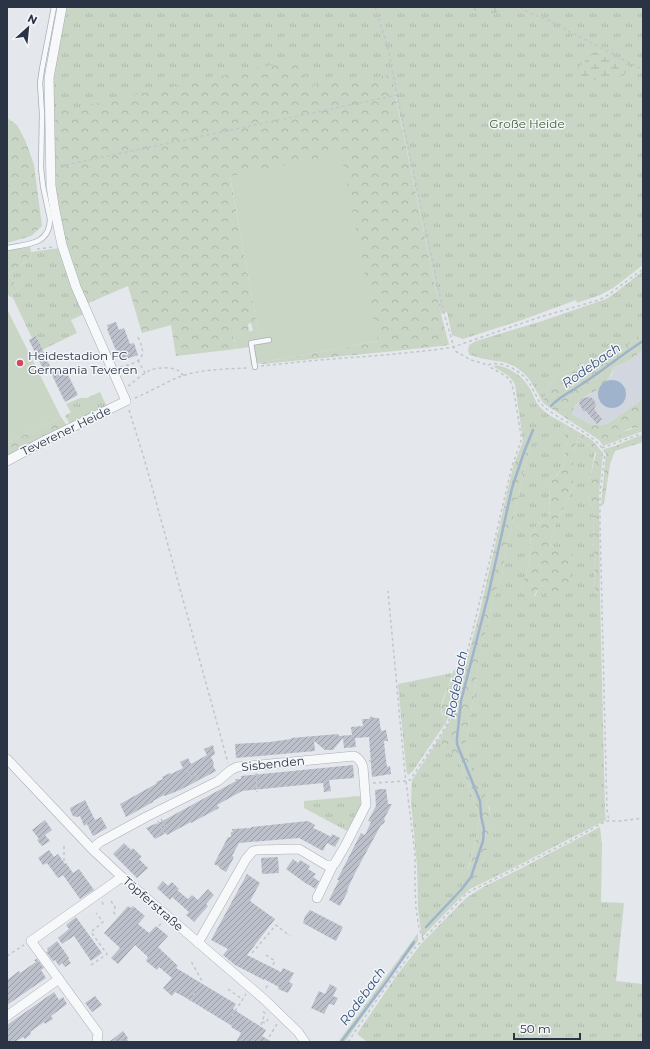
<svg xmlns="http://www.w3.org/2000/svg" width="650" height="1049" font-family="Montserrat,sans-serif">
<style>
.built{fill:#d2d6de}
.grass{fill:url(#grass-tufts)}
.forest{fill:url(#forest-crowns)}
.wetland{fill:url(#wetland-marsh)}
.pitch{fill:#c9d6c5}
.water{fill:#9fb4cc}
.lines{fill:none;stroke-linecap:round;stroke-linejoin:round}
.stream{stroke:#9fb4cc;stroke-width:2.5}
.building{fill:url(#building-hatch)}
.lane-casing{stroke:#a9aeb7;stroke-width:6}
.street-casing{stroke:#a9aeb7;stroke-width:10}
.path{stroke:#c2c5cb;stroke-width:1.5;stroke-dasharray:3 3;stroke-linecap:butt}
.lane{stroke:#f7f8fa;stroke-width:4.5}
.street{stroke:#f7f8fa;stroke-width:9}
.poi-dot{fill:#d1495b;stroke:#f4f6f9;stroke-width:1.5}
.labels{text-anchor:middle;stroke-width:3;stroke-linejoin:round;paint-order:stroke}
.park-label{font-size:12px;fill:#3f6138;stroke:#f4f6f9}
.poi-label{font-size:12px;fill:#2b3445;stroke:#f4f6f9;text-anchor:start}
.street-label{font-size:12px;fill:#2b3445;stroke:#f4f6f9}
.water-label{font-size:13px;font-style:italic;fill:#34527a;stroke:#f4f6f9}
</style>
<defs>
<pattern id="grass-tufts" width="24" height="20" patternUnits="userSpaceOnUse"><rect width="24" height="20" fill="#c9d6c5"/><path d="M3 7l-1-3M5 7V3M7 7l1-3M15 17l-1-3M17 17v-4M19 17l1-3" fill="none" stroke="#adb8ab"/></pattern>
<pattern id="forest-crowns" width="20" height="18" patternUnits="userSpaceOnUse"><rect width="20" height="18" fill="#c9d6c5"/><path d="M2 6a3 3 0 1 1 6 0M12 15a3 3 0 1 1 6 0" fill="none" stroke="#adb8ab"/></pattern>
<pattern id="wetland-marsh" width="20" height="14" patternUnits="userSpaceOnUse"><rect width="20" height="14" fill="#c9d6c5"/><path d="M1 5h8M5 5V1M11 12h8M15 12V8" fill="none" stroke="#adb8ab"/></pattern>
<pattern id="building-hatch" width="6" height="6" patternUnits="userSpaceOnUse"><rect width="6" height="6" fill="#bbc0ca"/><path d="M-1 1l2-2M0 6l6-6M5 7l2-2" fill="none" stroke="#989da6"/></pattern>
</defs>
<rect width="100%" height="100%" fill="#e4e7ec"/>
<path class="built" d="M643,350V399L607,424L598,425L589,424L572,414V411L578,403L590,394L599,390L612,375L613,368L628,361Z"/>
<path class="grass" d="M64,7H643V265L613,288L600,295L577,303L576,300L522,320L463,339L452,335L447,312L441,314L395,92L53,157L51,83Z
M60,248L84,314L71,320L77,333L42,350L36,336L32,338L13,298L9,296L19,290L8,274L32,257L31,252Z
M643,271V330L626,348L619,352L579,366L556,376L546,391L543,403C533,384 525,367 503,362C491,360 482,359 470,355L468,351L469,345L476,341L539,322L606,299L615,293Z
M495,365C510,367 523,376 530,389C534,395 534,400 539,406C546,414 556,419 565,424L567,435V441L565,448L564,464L558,474L552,480L549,486L550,511L548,516L535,527L531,535L529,564L526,575L522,583L521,590L528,598L536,595L538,588L542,585L544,587L557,549C553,548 551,546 550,541L558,518L571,493L573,483V453L578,437L595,451L591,474L588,481V496L593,508L595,591L598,594H600L605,811L606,820L517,866L470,889L459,899L422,937L418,909L417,866L411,802L412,780L440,737C441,740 442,745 443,748C445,750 454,754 458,757L480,817L476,839L468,869L477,876L486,851L491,830L489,817L490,810L478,778L470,762L466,747V740L476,683L479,656L489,619L493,599L502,575L504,560L525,466L529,452L533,447L526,438L523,441L515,385C511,375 503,373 494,367Z
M100,392L107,407L70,424L65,416L71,412L66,404L80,398H87Z
M637,427L643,428V431L619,440L618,436L622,432Z
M452,673C451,685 442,695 441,708C441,713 444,718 445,724L412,772L408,775L407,773L406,768L398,684Z
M360,796L361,806L347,831L304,808V801Z
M600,827L602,845L601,902L624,903L616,981L643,984V1042H367L357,1034L397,975L422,943L466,898L485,886L518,870Z
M418,933V941L392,975L345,1042H338Z"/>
<path class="forest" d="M300,59L309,86L391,75L441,314L449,345L395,351L262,364L259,363L378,341L230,177L258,330L253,331L251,323L248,324L249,332L233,334L236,349L176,356L171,325L142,333L128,286L86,304L65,245L57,210L51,113Z
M7,118L17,125L26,142L34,165L42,226L31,236L7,243Z
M30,247L32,257L8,274L19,290L9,296L7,293V251Z
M643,330V350L628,361L613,368C611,376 606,384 599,389C597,391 594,392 591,393C584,397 572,406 572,414L589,424L598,425L607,424L643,399V428C634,426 624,429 618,436L619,440L603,446L599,440L543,403L546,391L556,376L579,366L619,352L626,348Z
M61,417L67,426L7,457V443Z
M565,424L592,440L603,453L599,494L600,594H598L595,591L593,508L588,496V481L591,474L596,453L594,450L578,437L573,453V483L571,493L558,518L550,541L551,545L554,548L564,550L570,552L573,559L567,591L561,597L552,601C548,598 544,592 544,587L542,585C535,589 537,598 528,598L521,591L522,583L526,575L529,564L531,535L535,527L548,516L550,512L549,486L552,480L558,474L564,464L565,448L567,441V435Z
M643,434V442L615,451L610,464L604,504L601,506L606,452L604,449L615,446Z
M530,437L537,444L529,452L525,466L504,560L502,575L493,599L489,619L479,657L476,683L466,740C466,755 473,766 479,778C486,795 491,811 491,829C491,841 485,854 481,865C478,872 478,880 470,882L467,875L476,839L480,817L458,757C454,754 445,750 443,748C442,745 441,740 440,737L451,719L455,706L459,689L479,615L513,467L523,441L526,438Z
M464,661L455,690L449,716L445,724L441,707L447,689L451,681L453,671Z"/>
<path class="wetland" d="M469,7H504L490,17L481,12L472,10Z
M594,52L618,61L631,67L623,76L596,80L582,78L577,69Z"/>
<path class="pitch" d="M341,154L378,341L259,363L251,365L249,347L236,349L233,334L258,330L230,176Z
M7,309L61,417L7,443Z"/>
<path class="water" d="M598 394a14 14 0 1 1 28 0a14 14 0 1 1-28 0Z"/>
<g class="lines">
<path class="stream" d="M551,406C559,397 569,393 579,386C601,372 621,355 643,341
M426,927L461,890L471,877L483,841L484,829L481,816L480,801L457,744V738L461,701L488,596L512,488L524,452L533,430
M341,1042L387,981L414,942"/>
</g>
<path class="building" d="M116,322L119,330L124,328L130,344L134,343L138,355L121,361L120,358H119L107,329L108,328L107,325Z
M36,336L50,366L43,369L29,340Z
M64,367L78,395L65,402L51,373Z
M587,397L592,398L594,400L596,405L594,409L602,419L597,424L585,410L584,412L581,407L579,403L581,399Z
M371,716L374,718H379L381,731L386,730L388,741H384L385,752L387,767L390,766L391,774L372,777L369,737L355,738L356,747L344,748L343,738L333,750H325L314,741L315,751L236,758L235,744L270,742L291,739V738L338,734L339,736L352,735L351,727L363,726L362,719H369Z
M213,745L215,754L211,757L214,763L213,766L216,771L182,789L165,796L164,795L153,801V802L126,817L120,804L154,785L157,783L156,782L163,779L162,777L170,773L171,774L183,768L180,762L188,758L191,764L207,755L204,749Z
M353,765L354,778L329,780L331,791L324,792L323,783L242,791L217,805L219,808L191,823V822L167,835L166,833L155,839L146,828L157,823V824L236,781L235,779H241V776Z
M382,789H386L388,804H392L384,819L385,821L383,824L381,825L356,871L347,890L348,891L340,906L329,900L339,880H337L361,833L365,835L371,822L368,821L376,806L375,790Z
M85,800L95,820L101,817L107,828L93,836L87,824L84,826L80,816L77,817L73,816L71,812L70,808Z
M45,820L52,830L45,835L50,841L42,846L37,840L39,839L32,830Z
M308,821L315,825L313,828L322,832L331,837L332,834L340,838L335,847L327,843L323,851L299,838L239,843L232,856L234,857L226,872L219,868L220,867L214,864L228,837H231V832H233L232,829L251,828V827Z
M124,843L131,850L133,848L142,857L139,859L148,868L137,878L113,854Z
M49,850L54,857L58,854L65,864L66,863L73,873L79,869L94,890L80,899L63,875L58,878L47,863L43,865L38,858Z
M278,857L279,873L262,874L261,858Z
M293,859L298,863L300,860L310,866L308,869L316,874L313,877L319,881L315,889L308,884V885L286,869Z
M247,874L260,883L250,901L275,919L247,955L281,972L283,968L294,973L289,982L293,984L288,993L278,989L279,987L264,979V980L235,965L223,955L228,949L211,940Z
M163,881L168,886L172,882L179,889L177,890L188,899L192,895L198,900L208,889L214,895L206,904L208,906L194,922L186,915L189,912L172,897L170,900L157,888Z
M128,906L131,908L133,906L145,916L138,924L149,933L156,926L168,936L158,947L178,966L176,968L236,1004L233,1009L266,1030L262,1036L272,1042H236L241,1033L231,1027L232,1026L188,999L175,992L172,996L163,988L172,978L159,967L157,970L146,961L148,957L135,945L118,964L111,958L120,948L104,933Z
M310,910L343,927L336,941L303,923L305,916Z
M76,917L102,953L91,961L74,936L62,944L58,938L69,929L66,925Z
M57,941L69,958L68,959L71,963L65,967L62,963L59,966L55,960L53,961L46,952L48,951L47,949Z
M37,959L44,968L41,970L46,978L7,1005V980L19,971L20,973L36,962L34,960Z
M330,984L337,988L333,996L338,998L334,1005L329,1004L324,1014L311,1008L319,991L325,994Z
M54,992L59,1000L63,997L67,1004L51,1016L53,1019L45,1024L44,1022L30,1032L31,1034L25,1039L23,1037L15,1042H7V1025Z
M95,996L102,1005L92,1012L85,1003Z
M123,1031L128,1038L127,1039L129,1042H109Z"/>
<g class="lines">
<g class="lane-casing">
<path id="lane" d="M7,248C27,244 50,245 50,219L43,186L41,168L42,114L40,83L42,69L54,7
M255,367L251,343L269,340"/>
</g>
<g class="street-casing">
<path id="street" d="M7,461L46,440L126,401L76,287L62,245L55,211L51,186L49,78L62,7
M7,759L92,849L122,877L265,1000L298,1032L305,1042
M92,849L100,842L146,817L218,781L231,770L237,767L354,756C359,758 361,761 363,767L366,805L345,846L335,863L333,865H326L299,849L257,850L253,851L246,859L198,943
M317,898L333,865
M7,1016L59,979
M97,1042L98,1033L31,941L122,877"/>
</g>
<path class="path" d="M375,7L388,48L397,95L443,310L455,351L471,360L488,365C496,361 510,366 517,371C525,376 530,383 534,392C537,396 538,401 542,405C559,421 593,432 605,452L600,494V524L605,731L607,810L609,821
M520,7L529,13L548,20L643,70
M60,166L397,95
M37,249L53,247
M138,360L145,373
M261,366L319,360L384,355L434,350L453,347L540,317L599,300L608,295L643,269
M120,367C141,362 148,358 138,337
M128,386C135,381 143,373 151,370C158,367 173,367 179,371C179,371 183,375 184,376
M135,398C150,392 164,383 179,377C201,369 226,369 249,368
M129,410L144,458L228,763
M602,448L643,433
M369,761L387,760
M192,768L198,780
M187,770L194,783
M256,773L257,792
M373,783L406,781L405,774L388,591
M161,819L165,826
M158,821L164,833
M64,861V843
M111,901L115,907L114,913L117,916
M102,902L104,906
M159,926L162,922
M423,939L419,928L416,908L415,887V854L406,781L410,780L443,731L450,718L457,686L464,666L493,547L512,466L521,441V434C518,423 515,386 509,379C503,373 494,371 488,365
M252,953L276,925L290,936
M266,955L275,961L271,968
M7,956L24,945
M91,965L107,954L91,932L103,922L96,913
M266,988L269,983
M228,989L242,999
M190,1001L202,981L191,961
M232,1016L246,994
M262,1022L266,1023L268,1019
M261,1025L265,1013L262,1011
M266,1042L277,1024
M348,1042L380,995L414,949L465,895L471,891L568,842L606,821H620L643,818"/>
<use href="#lane" class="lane"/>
<use href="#street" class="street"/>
</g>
<circle class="poi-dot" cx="20" cy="363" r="4"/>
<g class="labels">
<g class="park-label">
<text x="527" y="128">Große Heide</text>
</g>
<g class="poi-label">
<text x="28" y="360">Heidestadion FC<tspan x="28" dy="14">Germania Teveren</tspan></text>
</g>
<g class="street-label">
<text transform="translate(66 431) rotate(-26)" y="4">Teverener Heide</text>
<text transform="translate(273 764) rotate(-6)" y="4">Sisbenden</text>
<text transform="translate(153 904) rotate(41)" y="4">Töpferstraße</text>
</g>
<g class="water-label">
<text transform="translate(591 365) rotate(-35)" y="5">Rodebach</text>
<text transform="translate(456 684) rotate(-79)" y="5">Rodebach</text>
<text transform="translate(362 996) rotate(-54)" y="5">Rodebach</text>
</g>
</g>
<rect width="650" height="1049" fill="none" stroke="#2b3445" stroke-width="16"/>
<g transform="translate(28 28) rotate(27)" stroke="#f4f6f9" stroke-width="3" paint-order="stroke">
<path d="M0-3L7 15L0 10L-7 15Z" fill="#2b3445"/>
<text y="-6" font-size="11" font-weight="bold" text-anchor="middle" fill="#2b3445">N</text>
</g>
<path d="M514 1033v6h66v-6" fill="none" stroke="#2b3445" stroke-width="2"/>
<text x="520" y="1033" font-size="12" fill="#2b3445" stroke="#f4f6f9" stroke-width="3" paint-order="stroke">50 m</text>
</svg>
